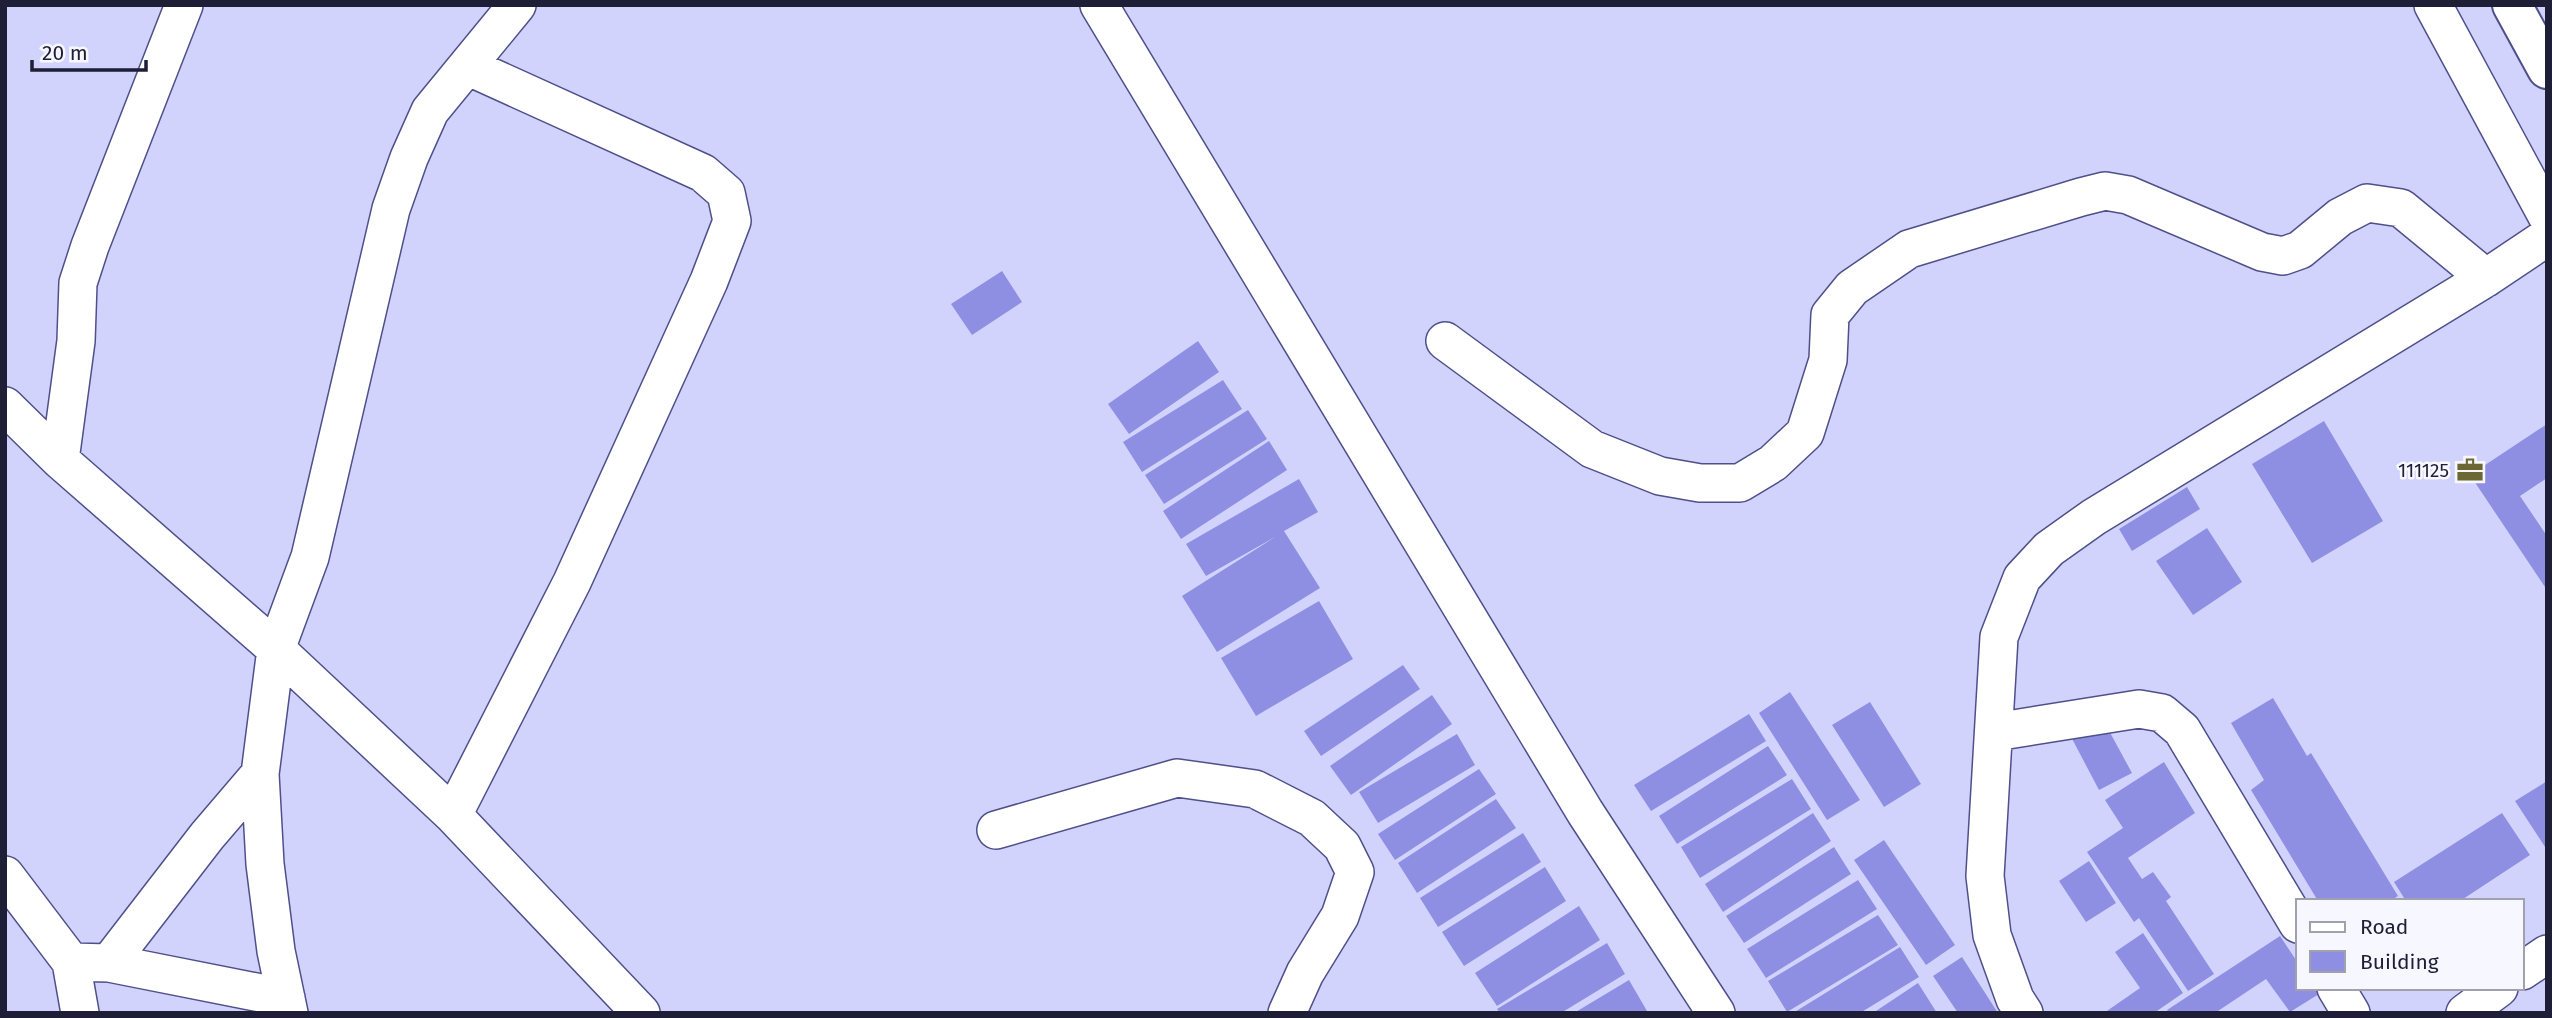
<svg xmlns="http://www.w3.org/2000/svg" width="2552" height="1018" font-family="'Fira Sans',sans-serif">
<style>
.building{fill:#8e8fe2}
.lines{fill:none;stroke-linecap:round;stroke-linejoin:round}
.minor-casing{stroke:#4f4f8a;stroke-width:40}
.major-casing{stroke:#4f4f8a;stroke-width:42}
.minor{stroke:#fff;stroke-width:37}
.major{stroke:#fff;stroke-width:38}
.labels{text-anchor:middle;stroke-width:5;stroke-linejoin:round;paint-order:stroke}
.poi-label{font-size:19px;fill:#1e1e37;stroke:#f7f7ff;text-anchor:end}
</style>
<rect width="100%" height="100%" fill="#d1d3fd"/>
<path class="building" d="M1002,271L1022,302L972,335L951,304Z
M1198,341L1219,372L1129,434L1108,404Z
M1223,380L1242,409L1142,472L1123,442Z
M1248,410L1267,439L1164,504L1145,475Z
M2324,421L2383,521L2312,563L2252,464Z
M2547,424V478L2520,496L2547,536V590L2470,475Z
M1269,441L1287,470L1181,539L1163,511Z
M1299,479L1318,512L1284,531L1320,588L1217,652L1182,596L1275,537L1206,576L1186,544Z
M2187,487L2200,509L2132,551L2119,529Z
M2207,528L2242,582L2193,615L2156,561Z
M1319,601L1353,659L1256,716L1221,658Z
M1403,665L1420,689L1321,756L1304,731Z
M1790,692L1860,800L1827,820L1759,713Z
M1432,695L1452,724L1351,795L1330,766Z
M2273,698L2307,756L2311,753L2398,896L2390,901H2318L2251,790L2264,780L2231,723Z
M1870,702L1921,784L1884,807L1832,725Z
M1749,714L1766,741L1651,811L1634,785Z
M2101,716L2132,773L2099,790L2069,733Z
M1457,734L1475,765L1378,823L1359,792Z
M1768,746L1787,775L1677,844L1659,816Z
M2164,762L2195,813L2128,858L2142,879L2153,872L2171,897L2166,901L2214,974L2188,991L2139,918L2134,922L2087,852L2123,828L2105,800Z
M1479,769L1496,794L1395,860L1378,834Z
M1792,779L1811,809L1700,878L1681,847Z
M2547,781V850L2515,801Z
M1496,799L1516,828L1417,893L1398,863Z
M1813,813L1831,841L1723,912L1705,884Z
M2502,813L2530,855L2460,901H2406L2394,882Z
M1523,833L1541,862L1438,927L1420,898Z
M1884,840L1955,945L1926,965L1854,860Z
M1834,847L1851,874L1744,943L1726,916Z
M2089,861L2116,903L2086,922L2059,881Z
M1545,867L1566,901L1464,966L1442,932Z
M1858,880L1877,909L1766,978L1747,949Z
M1579,906L1600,940L1497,1006L1475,973Z
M1878,915L1898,945L1787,1012L1768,981Z
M2143,933L2183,993L2154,1013H2104L2140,988L2115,952Z
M2280,936L2298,963V988H2315L2319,994L2290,1012L2266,979L2215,1013H2169L2167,1010Z
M1607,943L1625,974L1561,1013H1500L1497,1009Z
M1900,947L1919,977L1860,1013H1793Z
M1962,957L1998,1013H1958L1933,976Z
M1629,980L1647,1011L1644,1013H1574Z
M1918,983L1937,1013H1873Z"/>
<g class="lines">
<g class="minor-casing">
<path id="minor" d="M1099,5L1585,812L1716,1013
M2433,5L2547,216
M1445,341L1592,449L1660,476L1700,483H1740L1773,463L1805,433L1828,360L1830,315L1852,288L1909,249L2081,197L2105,191L2128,195L2262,252L2283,256L2300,250L2340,217L2367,203L2401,208L2486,278
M5,406L60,460L276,649L453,815L641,1013
M60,460L76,341L78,283L90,246L184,5
M1995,732L2139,709L2162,713L2182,730L2298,924
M453,815L572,582L709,281L732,221L726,193L703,173L467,66
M996,830L1177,778L1255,789L1312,818L1342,846L1355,872L1340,916L1305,973L1287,1013
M5,875L71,962L109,963L286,998
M71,962L80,1013
M109,963L207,836L260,774
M2522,971L2547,954
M2336,988L2351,1013
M289,1013L276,951L265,864L260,774L276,649L310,557L391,209L409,158L430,111L517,5
M2024,1013L2015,999L1992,935L1985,876L1999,637L2022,578L2049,549L2094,517L2486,278L2547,237
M2465,1013L2499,988"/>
</g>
<g class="major-casing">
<path id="major" d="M2512,5L2547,69"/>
</g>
<use href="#minor" class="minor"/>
<use href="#major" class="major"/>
</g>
<defs>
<g id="office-bare" transform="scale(2.1)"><path d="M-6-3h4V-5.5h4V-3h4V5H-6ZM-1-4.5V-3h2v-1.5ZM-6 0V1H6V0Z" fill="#6d6733" stroke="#f7f7ff" stroke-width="2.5" paint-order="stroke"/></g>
</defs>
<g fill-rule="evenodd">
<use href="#office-bare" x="2470" y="470"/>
</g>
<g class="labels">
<g class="poi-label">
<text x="2449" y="477">111125</text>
</g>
</g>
<rect width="2552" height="1018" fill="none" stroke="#1e1e37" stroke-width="14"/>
<rect x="2296" y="899" width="228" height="91" fill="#f7f7ff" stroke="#a0a0af" stroke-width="2"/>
<rect x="2310" y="922" width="35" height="10" fill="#ffffff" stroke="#a0a0af" stroke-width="2"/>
<text x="2360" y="934" font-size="21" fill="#1e1e37">Road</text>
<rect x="2310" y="951" width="35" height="21" fill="#8e8fe2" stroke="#a0a0af" stroke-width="2"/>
<text x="2360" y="969" font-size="21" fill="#1e1e37">Building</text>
<path d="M32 60v10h114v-10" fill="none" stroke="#1e1e37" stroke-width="3.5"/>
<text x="42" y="60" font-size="21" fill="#1e1e37" stroke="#f7f7ff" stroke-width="5" paint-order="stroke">20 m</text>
</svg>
